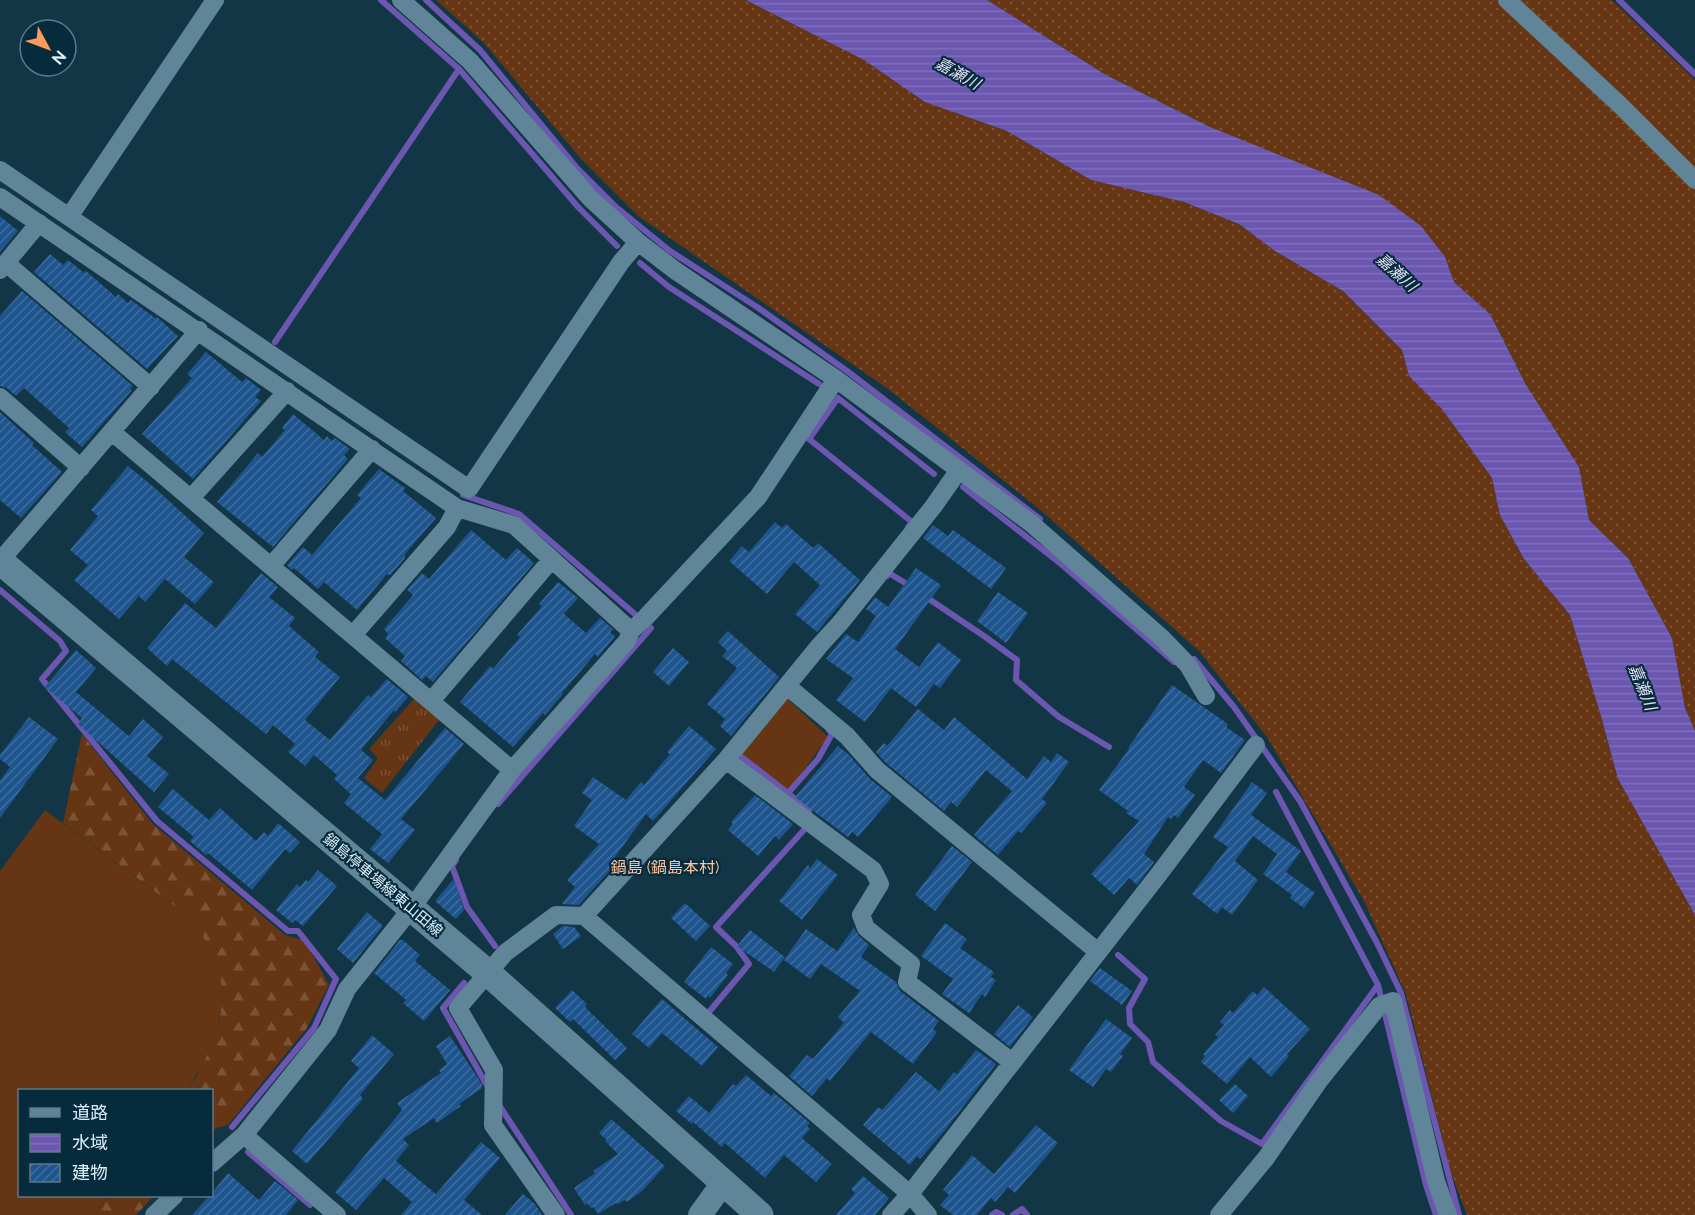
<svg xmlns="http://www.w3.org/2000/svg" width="1695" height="1215" font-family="Raleway,'Noto Sans JP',sans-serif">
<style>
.grass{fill:url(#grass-dots)}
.forest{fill:url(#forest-firs)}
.park{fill:url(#park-tufts)}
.garden{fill:#663513}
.water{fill:url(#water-rules)}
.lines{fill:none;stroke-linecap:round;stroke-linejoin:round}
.stream{stroke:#6c57b0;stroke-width:6}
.building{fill:url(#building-hatch)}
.minor{stroke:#608498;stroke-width:18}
.tertiary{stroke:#608498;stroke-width:24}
.secondary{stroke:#608498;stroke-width:27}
.labels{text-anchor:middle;stroke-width:4.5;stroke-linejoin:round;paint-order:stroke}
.street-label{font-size:15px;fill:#dceffa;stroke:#062b3c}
.water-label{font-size:16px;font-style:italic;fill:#e3dff8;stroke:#062b3c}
.neighbourhood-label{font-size:16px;fill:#fec5a3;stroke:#062b3c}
</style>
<defs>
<pattern id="grass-dots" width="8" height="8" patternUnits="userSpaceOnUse" patternTransform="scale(1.5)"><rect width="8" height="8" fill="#663513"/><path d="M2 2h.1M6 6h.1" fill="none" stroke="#7b5336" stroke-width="1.8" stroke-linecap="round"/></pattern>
<pattern id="forest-firs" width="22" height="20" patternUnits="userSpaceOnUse" patternTransform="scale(1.5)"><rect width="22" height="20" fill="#663513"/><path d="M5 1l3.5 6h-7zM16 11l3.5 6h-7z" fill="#7b5336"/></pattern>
<pattern id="park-tufts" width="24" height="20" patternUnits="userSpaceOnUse" patternTransform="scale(1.5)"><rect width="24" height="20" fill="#663513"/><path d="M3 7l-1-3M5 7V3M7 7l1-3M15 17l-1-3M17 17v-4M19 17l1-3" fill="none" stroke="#7b5336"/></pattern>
<pattern id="water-rules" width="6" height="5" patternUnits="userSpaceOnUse" patternTransform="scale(1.5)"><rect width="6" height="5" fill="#6c57b0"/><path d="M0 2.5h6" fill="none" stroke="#806fbc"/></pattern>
<pattern id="building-hatch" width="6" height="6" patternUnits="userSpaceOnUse" patternTransform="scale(1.5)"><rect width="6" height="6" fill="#1e558e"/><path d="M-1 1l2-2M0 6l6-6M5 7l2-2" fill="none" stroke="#3e6e9f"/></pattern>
</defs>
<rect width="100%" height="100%" fill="#123646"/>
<path class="grass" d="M436,0H746L864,60L925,102L1007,131L1091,180L1184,202L1239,224L1275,251L1343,291L1402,350L1409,376L1442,409L1492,478L1500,515L1524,559L1570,615L1601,716L1618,779L1695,915V1215H1467L1451,1173L1406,994L1364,901L1267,737L1199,651L1038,508L888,389L638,216L581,159L483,42Z
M987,0H1612L1695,80V731L1685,708L1672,638L1628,558L1589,520L1579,467L1526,385L1490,314L1454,282L1445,257L1210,127L1106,75Z"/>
<path class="forest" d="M82,734L153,824L285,935L305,941L329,985L307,1028L228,1125L216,1128L212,1133V1090H186L197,1076L220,1019L222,991L217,965L189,917L63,823Z
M108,1196H154L136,1215H94Z"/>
<path class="park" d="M414,699L439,720L382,793L364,778L378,758L369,749Z"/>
<path class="garden" d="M786,697L828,737L785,796L735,758Z
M45,810L189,917C200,932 211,947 217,965C231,1007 212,1056 186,1090H20V1196H108L94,1215H0V871Z"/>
<path class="water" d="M746,0H987L1106,75L1210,127L1379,195L1421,226L1445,257L1454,282L1490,314L1526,385L1579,467L1589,520L1628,558L1672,638L1685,708L1695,731V915L1618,779L1601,716L1570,615L1524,559L1500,515L1492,478L1442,409L1409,376L1402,350L1343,291L1275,251L1239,224L1184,202L1091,180L1007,131L925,102L864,60Z"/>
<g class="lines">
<path class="stream" d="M381,0L459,69L579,208L617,246
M426,0L480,50L576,167L616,207L670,251L757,307L847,371L1040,519
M1619,0L1695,74
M640,263L669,287L819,384
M275,342L459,69
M963,487L1061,564L1174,662
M463,495L519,514L651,628L498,804
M908,527L912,522L809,439L838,398L934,474
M887,576L889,573L910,586
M0,590L60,641L66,651L42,679L157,821L288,931H298L336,979L314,1028L232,1127
M923,595L984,636L1017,660L1016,680L1059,717L1109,747
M1194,659L1234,707L1300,801L1377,943L1401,993L1459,1215
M743,758L788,793
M1276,792L1378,985L1426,1185L1436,1215
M809,811L788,793L818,759L832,734L829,730
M456,860L452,866L467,907L495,946
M1118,955L1145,979L1129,1008L1130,1024L1148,1042L1153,1062L1221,1121L1262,1144L1378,985
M464,983L443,1008L489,1089
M709,1012L749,964L736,946L716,927L803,831
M499,1105L571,1215
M248,1152L310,1205
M992,1215L996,1212L1002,1215
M1013,1215L1022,1209L1027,1215"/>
</g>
<path class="building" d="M0,216L18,231L0,252Z
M50,254L63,265L68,260L84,273L86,271L116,297L118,294L128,303L131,300L155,318L157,317L178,336L147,369L34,272Z
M22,291L133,386L130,389L132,390L82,447L65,432L69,428L24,388L16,396L7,388L0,386V316Z
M206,352L242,382L246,378L261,390L255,397L261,401L193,479L142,434L192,378L187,374Z
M0,412L34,443L32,445L62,472L21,518L0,500Z
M293,414L324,440L327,436L332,441L335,438L350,449L344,455L348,459L273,547L217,502L258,453L262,457L285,430L282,428Z
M128,466L156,489L204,533L184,557L214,582L195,604L165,579L145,602L139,596L119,619L74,580L88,565L70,550L98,516L91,510Z
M379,469L405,488L403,491L436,518L405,554V558L390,575L387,574L357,610L324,582L318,589L294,568L292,570L287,565L303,547L312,555L361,498L357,495Z
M775,522L782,528L786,524L813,548L818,543L860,580L817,632L795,614L820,585L794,562L767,594L729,561L742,546L749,552Z
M933,525L948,536L953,530L1006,568L991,589L923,538Z
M471,530L506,560L517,548L534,563L433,682L426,676L422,680L401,661L405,656L385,638L388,634L384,629L413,595L407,590L422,573L429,579Z
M916,568L941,585L895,649L919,667L938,642L961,660L940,688L934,684L916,707L891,688L865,722L836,700L853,678L826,659L846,634L858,642L876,616L866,609L875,597L888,607Z
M261,573L278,587L269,597L295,618L289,626L319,652L315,657L340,677L305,720L330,740L368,695L371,697L387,679L408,697L395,712L394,710L361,750L373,760L358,778L385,800L445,728L464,744L401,819L415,830L388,863L370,849L382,834L344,803L351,794L334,779L337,775L314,755L305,766L288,752L295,744L273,725L266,734L172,659L167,666L147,648L185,603L216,628Z
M558,582L578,598L564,614L586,633L600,618L613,629L610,632L615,636L598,657L595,654L562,693L563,694L545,715L543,713L513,747L460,702L490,666L493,669L520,637L517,635L542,606L539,604Z
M998,592L1028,613L1006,643L977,621Z
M728,631L779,677L731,736L720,726L725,719L707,704L737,668L722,656L727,651L718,642Z
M673,648L689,662L669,686L653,672Z
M76,650L96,668L76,692L129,736L143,719L163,737L147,756L169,774L154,792L78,724L82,718L45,687Z
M1172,685L1228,724L1226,727L1245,740L1221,773L1203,760L1184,787L1195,795L1178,818L1174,815L1171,819L1168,817L1144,854L1154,862L1137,885L1129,878L1114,895L1091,874L1139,821L1126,813L1128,811L1099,790L1129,749L1128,748Z
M918,709L944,730L954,717L1027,779L1044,756L1051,762L1057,753L1069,762L1042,799L1047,803L1021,833L1018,831L998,855L974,835L1012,791L986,770L957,807L951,802L944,811L885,762L876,752L884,743L887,746Z
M29,717L58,739L0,818V781L10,767L0,759V755Z
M689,726L716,749L653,821L646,814L610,864L613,867L579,905L562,904L575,887L567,880L599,844L574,826L592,800L582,793L593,777L626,800L641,782L644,785L659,767L670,754L667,752Z
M838,746L849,755L870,779L892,797L858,837L852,832L848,837L795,797Z
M1252,782L1267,793L1251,815L1301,851L1286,872L1315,893L1304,908L1290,898L1292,895L1263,874L1277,854L1253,836L1235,861L1258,880L1232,915L1222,907L1217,914L1192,894L1228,847L1213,837Z
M173,789L209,820L220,808L256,841L264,832L268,836L278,823L300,842L290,853L285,849L252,890L208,853L206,855L190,841L194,837L158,807Z
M755,795L793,824L779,840L775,836L758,856L728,830L733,824L731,822Z
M952,846L972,862L935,911L915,895Z
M817,859L838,875L802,920L779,901L808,865L810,868Z
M318,870L337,886L303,926L295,920L292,923L276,910L297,884L300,887L306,880L308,882Z
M454,879L464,910L456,919L435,901Z
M685,903L710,926L696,941L671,918Z
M367,912L383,926L353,963L337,949Z
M945,923L967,939L960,948L994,972L991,977L996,980L985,997L982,994L969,1013L942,994L953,979L921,956Z
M563,926L574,927L581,936L563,949L553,934Z
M854,928L859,936L869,945L861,957L896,982L900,991L939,1021L933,1029L937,1032L913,1064L871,1032L830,1081L827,1078L812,1096L789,1076L807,1055L813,1059L844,1023L838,1017L860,991L821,964L810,979L784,960L806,929L837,951Z
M750,930L785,957L774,972L737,946Z
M400,940H403L420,955L415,961L450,990L424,1021L403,1003L406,1000L374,973Z
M711,947L733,964L726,973L728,975L710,998L708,996L706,999L684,982Z
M1100,968L1132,991L1122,1005L1090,981Z
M1264,987L1310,1029L1287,1054L1289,1056L1271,1077L1250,1057L1227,1084L1201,1062L1205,1056L1203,1054L1218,1037L1215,1035L1224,1025L1220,1022L1230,1010L1233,1013L1253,991L1257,995Z
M572,990L587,1004L585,1007L627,1048L615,1060L573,1019L570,1022L555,1008Z
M662,999L718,1047L702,1066L662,1033L649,1048L632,1034Z
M1018,1005L1033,1017L1010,1047L994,1034Z
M1106,1019L1132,1038L1120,1054L1123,1056L1111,1072L1106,1069L1093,1087L1069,1070Z
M372,1035L394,1054L360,1095L363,1099L307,1164L292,1151L359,1068L351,1061Z
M450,1036L482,1084V1088L459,1104L461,1106L437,1123L434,1118L403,1139L409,1145L396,1161L436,1194L481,1142L500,1158L464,1200L482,1215H401L412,1202L384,1178L356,1210L335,1192L402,1110L397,1103L441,1073L439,1070L447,1064L436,1046Z
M976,1050L996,1064L946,1129L920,1159L917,1156L910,1165L863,1125L878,1107L882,1110L916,1072L939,1091L954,1072L957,1074Z
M746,1075L771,1096L774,1093L810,1123L807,1126L810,1129L802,1138L832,1164L816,1182L784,1155L765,1178L725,1143L722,1147L693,1122L692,1124L676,1111L689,1096L709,1113L733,1084L736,1086Z
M1235,1084L1248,1096L1233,1113L1219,1100Z
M611,1119L665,1166L642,1191L627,1202L625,1200L618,1204L616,1203L598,1214L593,1207L591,1208L587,1203L585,1205L574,1188L595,1173L593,1171L618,1154L605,1141L607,1140L599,1133Z
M1036,1125L1058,1143L1015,1193L1008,1187L995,1202L991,1198L977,1215H953L940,1205L949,1195L943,1190L972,1155L994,1174Z
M228,1173L259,1200L275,1181L298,1200L286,1215H192L209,1196H212V1193Z
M863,1176L889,1198L875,1215H836L855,1193L851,1189Z
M523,1194L535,1204L542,1215H505Z"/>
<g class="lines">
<path class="minor" d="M401,0L470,61L590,198L638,242L676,271L836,379L1032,524L1162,638L1188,665L1206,696
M1507,0L1620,105L1695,180
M0,170L469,489L621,262L638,242
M0,197L457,508L514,525L631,631L627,641L512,770L411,909L347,989L328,1030L244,1135L212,1163
M69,217L215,0
M6,263L151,387
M0,270L39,223
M0,397L81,468
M112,432L512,770
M191,498L287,391
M0,561L199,330
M271,566L372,449
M631,631L646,617L758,497L836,379
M353,635L447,527L457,508
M787,686L847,736L877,770L1097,951
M431,701L552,559
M726,760L873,870L880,884L861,915L866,928L911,964L907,982L1012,1062
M584,916L910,1194L928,1215
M244,1135L337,1215
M154,1215L174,1196
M556,1215L493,1125L494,1070L458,1008L505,953L556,915L584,916L726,760L820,645L841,622L933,507L959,470
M891,1215L910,1194L1159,874L1256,745
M1219,1215L1266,1158L1319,1081L1379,1006L1393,1001L1436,1181L1448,1215"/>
<path class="tertiary" d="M700,1215L723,1183"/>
<path class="secondary" d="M0,561L488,973L760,1215"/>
</g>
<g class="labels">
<g class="street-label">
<text transform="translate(383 885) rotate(40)" y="5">鍋島停車場線東山田線</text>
</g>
<g class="water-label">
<text transform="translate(958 73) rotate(29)" y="6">嘉瀬川</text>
<text transform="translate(1397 272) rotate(42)" y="6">嘉瀬川</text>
<text transform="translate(1643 687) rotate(68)" y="6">嘉瀬川</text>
</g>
<g class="neighbourhood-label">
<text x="665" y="873">鍋島 (鍋島本村)</text>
</g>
</g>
<rect x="18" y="1089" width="195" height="108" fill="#062b3c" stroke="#5c7988" stroke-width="1.5"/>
<rect x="30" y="1108" width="30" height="9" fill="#608498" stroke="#5c7988" stroke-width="1.5"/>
<text x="72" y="1119" font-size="18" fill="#dceffa">道路</text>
<rect x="30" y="1134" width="30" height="18" fill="url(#water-rules)" stroke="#5c7988" stroke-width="1.5"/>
<text x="72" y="1149" font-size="18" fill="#dceffa">水域</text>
<rect x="30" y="1164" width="30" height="18" fill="url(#building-hatch)" stroke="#5c7988" stroke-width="1.5"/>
<text x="72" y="1179" font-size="18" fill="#dceffa">建物</text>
<g transform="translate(48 48) rotate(131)"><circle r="28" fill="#062b3c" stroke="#5c7988" stroke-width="1.5"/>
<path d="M0-4.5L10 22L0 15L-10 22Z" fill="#ff9b5a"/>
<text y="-9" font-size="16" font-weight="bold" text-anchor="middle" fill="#dceffa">N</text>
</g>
</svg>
